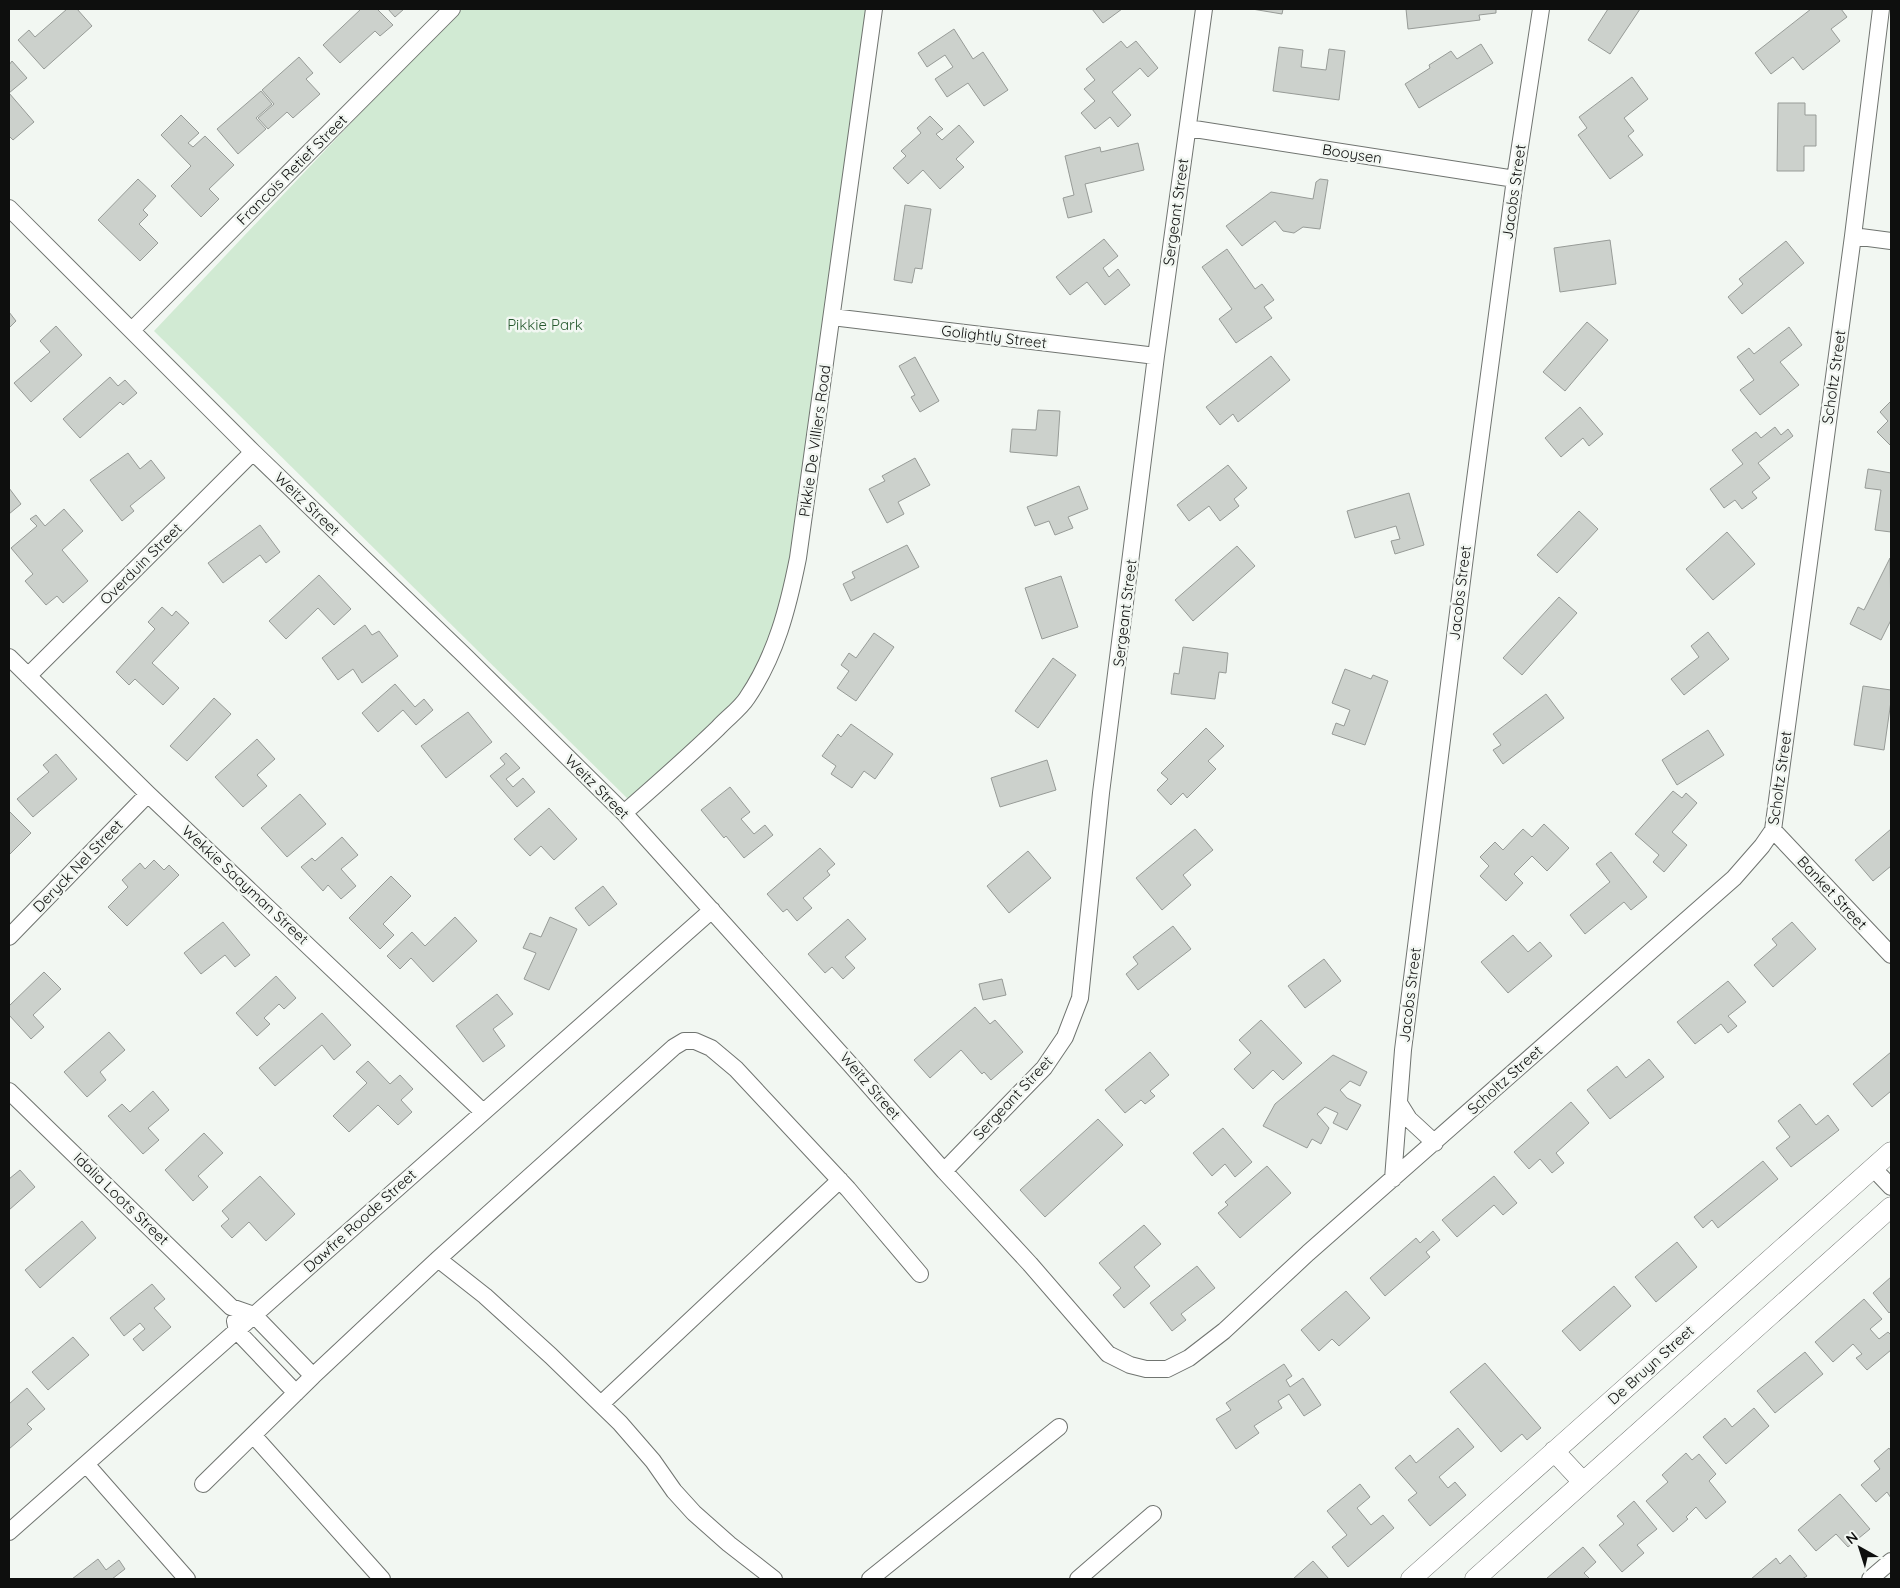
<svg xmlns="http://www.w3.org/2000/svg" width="1900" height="1588" font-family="Quicksand,sans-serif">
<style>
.green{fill:#d1ead3}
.building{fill:#ccd1cc;stroke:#979b97}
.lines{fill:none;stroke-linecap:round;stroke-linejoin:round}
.minor-casing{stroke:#707470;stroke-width:18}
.tertiary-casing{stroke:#707470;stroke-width:21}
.minor{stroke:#fff;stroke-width:16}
.tertiary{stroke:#fff;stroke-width:20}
.labels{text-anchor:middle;stroke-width:5;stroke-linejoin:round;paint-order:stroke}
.street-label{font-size:15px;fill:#0e0f0e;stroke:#f2f7f2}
.park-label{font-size:15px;fill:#26592e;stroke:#f2f7f2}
</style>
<rect width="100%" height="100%" fill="#f2f7f2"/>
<path class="green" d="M459,9H869L785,610L749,694L633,804L154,331Z"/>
<path class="building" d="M67,9H77L92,26L44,69L18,40L29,30L35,37Z
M361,9H377L393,25L380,36L375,31L340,63L323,45Z
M388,9H404L395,17Z
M1092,9H1122L1103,23Z
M1252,9H1283L1282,14Z
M1406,9H1496V13L1479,15L1480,20L1408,29Z
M1608,9H1640L1610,54L1588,40Z
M1811,9H1841L1847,17L1831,29L1840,41L1803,70L1793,57L1771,74L1755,53Z
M954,29L973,59L983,52L1008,90L984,106L968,83L947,97L935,79L953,67L945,55L927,67L918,53Z
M1121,41L1127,48L1136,41L1158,68L1148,77L1140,68L1112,92L1131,115L1118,127L1110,117L1095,129L1081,113L1095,101L1084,89L1095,80L1086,69Z
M1481,44L1493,63L1419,108L1405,84L1430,68L1429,65L1451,51L1457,59Z
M1279,47L1303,50L1301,67L1326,70L1329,49L1345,51L1339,100L1273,91Z
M299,57L313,73L306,79L320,94L293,118L287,112L268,129L258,118L274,104L262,90Z
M12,61L27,78L9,93L34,122L13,140L9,136V65Z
M1632,77L1648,99L1624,118L1634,131L1628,136L1643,155L1610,179L1578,135L1587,128L1579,117Z
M261,91L272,104L256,118L266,129L238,154L217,129Z
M1778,103H1805V115H1816V146H1804V171H1777Z
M181,115L199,133L188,143L193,147L205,136L234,165L209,189L219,199L201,217L171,186L191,166L161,135Z
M930,116L943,129L936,134L942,140L959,125L974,142L956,159L964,167L940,189L923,170L908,184L893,168L906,156L901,151L921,133L917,128Z
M1138,143L1144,170L1085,184L1092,212L1068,218L1063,198L1074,195L1065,156L1100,147L1101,152Z
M138,179L156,196L143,210L148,215L139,224L158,243L140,261L98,220Z
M1320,179L1328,180L1320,229L1303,227L1294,233L1283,231L1275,221L1242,246L1226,226L1271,192L1313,199L1316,182Z
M905,205L931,209L922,269L915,268L912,283L894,280Z
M1104,239L1118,256L1103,268L1109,277L1118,269L1130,285L1105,305L1087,282L1070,295L1056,277Z
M1610,240L1616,284L1560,292L1554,248Z
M1786,241L1804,263L1742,314L1728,297L1743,284L1739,279Z
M1227,249L1255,289L1262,284L1274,300L1264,307L1272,318L1236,343L1219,319L1232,309L1202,267Z
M9,312L16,321L9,328Z
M1587,322L1608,340L1565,391L1543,372Z
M56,326L82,355L31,402L14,383L50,352L40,341Z
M1789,327L1802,345L1780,362L1799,385L1760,415L1740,390L1754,380L1737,357L1749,348L1754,354Z
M1271,356L1290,380L1238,422L1233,414L1220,425L1206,407Z
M915,357L939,401L920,412L911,397L915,395L899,366Z
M110,377L118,386L125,380L137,393L123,405L120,402L80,438L63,419Z
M1891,401V443L1890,445L1877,432L1888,421L1880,412Z
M1580,407L1603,434L1589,446L1583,438L1561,457L1545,438Z
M1038,410L1060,411L1057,456L1010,452L1012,429L1036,430Z
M1775,427L1781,435L1788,429L1793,436L1758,463L1770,478L1752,492L1757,498L1742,509L1735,500L1724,508L1710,489L1743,464L1732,450L1756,432L1761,438Z
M128,453L140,469L151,460L165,478L130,506L134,511L122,521L90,480Z
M915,458L930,485L898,502L904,514L887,523L869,489L885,481L882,476Z
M1228,465L1247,488L1234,499L1239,506L1220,521L1209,506L1189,521L1177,505Z
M1868,469L1891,473V532L1875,530L1881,490L1865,488Z
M1079,486L1088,509L1068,517L1073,528L1055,535L1049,521L1035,526L1027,507Z
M9,488L21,504L9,514Z
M1409,493L1424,545L1395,554L1391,541L1400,539L1396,526L1355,538L1347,511Z
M64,509L83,531L62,550L88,581L63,603L57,596L46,605L25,581L33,574L11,548L37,526L30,519L36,515L45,526Z
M1579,511L1598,529L1557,573L1537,555Z
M260,525L280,552L266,563L260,555L223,583L208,563Z
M1727,532L1755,564L1713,600L1686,569Z
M907,545L919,567L851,601L843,584L855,578L852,572Z
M1237,546L1255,566L1193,621L1175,600Z
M1890,558L1891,620L1881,640L1850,624L1858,607L1864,610Z
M319,575L351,609L334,625L318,608L286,639L269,621Z
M1061,576L1078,627L1042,639L1025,588Z
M1559,597L1577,613L1522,675L1503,658Z
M162,607L172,616L176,611L189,623L152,663L179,688L163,705L135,679L129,685L116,672L155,629L148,622Z
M365,625L372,635L379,631L398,656L362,683L353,669L338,680L322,658Z
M1708,632L1729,659L1684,695L1671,679L1699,657L1691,646Z
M874,633L894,647L856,701L837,688L849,671L841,665L849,653L856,658Z
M1183,647L1228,653L1226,673L1219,672L1215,699L1171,694L1174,673L1179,674Z
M1053,658L1076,675L1038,728L1015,711Z
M1345,669L1371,679L1373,675L1388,681L1365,745L1332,734L1336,723L1344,726L1350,710L1332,703Z
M395,684L415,707L424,699L433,710L416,725L403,710L378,732L362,713Z
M1863,686L1891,690V701L1884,750L1854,745Z
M1546,694L1564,718L1503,764L1493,750L1501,745L1493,734Z
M214,698L231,714L187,761L170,746Z
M468,712L492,742L446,778L421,746Z
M851,724L893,754L875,779L864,771L852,788L831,774L836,766L822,756L838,734L841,737Z
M1206,728L1224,746L1208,761L1216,769L1187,798L1183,793L1171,805L1157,790L1168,779L1161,773Z
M1708,730L1724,755L1677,785L1662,760Z
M257,739L275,759L257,775L267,786L243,807L215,777Z
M506,753L520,768L506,779L513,787L523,778L535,792L517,807L490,776L505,764L500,758Z
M56,754L77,779L33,817L17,799L49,772L43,765Z
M1047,760L1056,790L1000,807L991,778Z
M730,787L750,812L741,819L754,834L765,825L773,835L744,858L726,836L724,838L701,810Z
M1673,791L1682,798L1686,793L1697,803L1672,832L1687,845L1664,872L1653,862L1659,855L1635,834Z
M300,794L326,824L287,857L261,828Z
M549,808L577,839L554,860L541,846L530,856L514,839Z
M9,811L31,833L9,855Z
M1544,824L1569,848L1547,871L1532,856L1514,874L1523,883L1506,901L1480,876L1489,866L1480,857L1495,842L1503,850L1523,829L1532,837Z
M1195,829L1213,850L1183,875L1191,885L1162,910L1136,878Z
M1891,829V866L1873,881L1855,860Z
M342,837L358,855L341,869L356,886L341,899L328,885L323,891L301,867L312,858L315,861Z
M820,848L835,864L827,871L830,875L803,898L812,908L797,921L787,909L783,912L767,894Z
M1028,851L1051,878L1009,913L987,886Z
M1611,852L1647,897L1631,910L1624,902L1585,934L1570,915L1610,882L1596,864Z
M154,860L164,870L169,865L179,875L127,926L108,907L128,887L122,880L140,863L145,869Z
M391,876L411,896L383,924L394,935L380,949L349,918Z
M603,886L617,904L589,926L575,908Z
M455,917L477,941L433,982L411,958L400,969L387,956L412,932L425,946Z
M550,917L577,929L549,990L524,979L536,953L523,948L530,933L541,937Z
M848,919L866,939L845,957L855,968L843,979L832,967L825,973L808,954Z
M223,922L250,955L235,967L225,955L201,974L184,953Z
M1792,922L1816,949L1773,987L1754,965L1777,945L1772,939Z
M1173,926L1191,949L1138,990L1126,974L1138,964L1133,957Z
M1513,935L1528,952L1540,942L1552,956L1508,993L1481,962Z
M1324,959L1341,981L1305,1008L1288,986Z
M44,972L61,989L33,1015L44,1027L31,1039L9,1015V1006Z
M276,976L296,998L284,1009L279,1004L264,1018L270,1024L257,1036L236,1013Z
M1002,979L1006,995L983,1000L979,984Z
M1728,981L1746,1002L1728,1016L1737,1026L1728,1033L1721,1024L1695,1044L1677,1022Z
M497,994L513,1014L493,1029L505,1046L483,1062L456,1026Z
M975,1007L990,1024L995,1020L1023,1052L991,1080L984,1072L982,1074L961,1050L930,1078L914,1060Z
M322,1013L351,1045L334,1060L322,1045L275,1086L259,1068Z
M1261,1020L1302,1063L1283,1080L1273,1070L1253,1089L1234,1069L1251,1053L1239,1040Z
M109,1032L125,1050L100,1072L106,1080L87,1097L64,1072Z
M1150,1052L1169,1075L1150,1091L1155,1096L1145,1104L1141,1100L1125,1113L1105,1090Z
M1891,1052V1091L1872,1107L1853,1084Z
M1333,1055L1367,1072L1360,1086L1350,1081L1340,1090L1347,1098L1361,1105L1347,1130L1333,1123L1338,1113L1325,1107L1317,1114L1329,1128L1321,1144L1312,1139L1307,1148L1263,1126L1275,1104Z
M1649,1059L1664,1077L1610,1119L1587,1090L1617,1066L1626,1078Z
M368,1061L390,1084L400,1075L413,1089L401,1100L412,1112L398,1125L378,1105L349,1132L333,1116L367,1083L356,1072Z
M153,1091L169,1110L148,1128L159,1140L143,1154L108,1116L122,1104L130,1112Z
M1571,1102L1589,1123L1556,1153L1564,1163L1552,1173L1540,1159L1529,1169L1514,1152Z
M1800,1104L1816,1125L1828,1115L1839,1130L1791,1167L1776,1148L1790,1137L1778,1121Z
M1098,1119L1123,1145L1045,1217L1020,1190Z
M1223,1128L1252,1162L1235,1177L1225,1164L1212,1176L1193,1153Z
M204,1133L223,1153L198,1176L208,1187L193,1201L165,1170Z
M1763,1161L1778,1179L1718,1228L1712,1220L1703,1228L1694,1217Z
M1267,1166L1291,1193L1240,1238L1218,1213L1228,1205L1225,1202Z
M20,1170L35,1187L9,1210V1179Z
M260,1176L295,1214L266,1241L249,1222L232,1238L221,1226L229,1219L222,1211Z
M1494,1176L1517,1203L1503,1215L1494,1205L1457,1237L1442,1220Z
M82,1221L96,1238L40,1288L25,1270Z
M1144,1225L1161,1244L1134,1267L1150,1286L1124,1308L1113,1295L1121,1288L1099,1263Z
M1433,1231L1440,1240L1426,1252L1430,1257L1385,1296L1370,1278L1416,1238L1420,1243Z
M1677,1242L1697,1267L1656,1302L1635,1277Z
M1197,1266L1215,1288L1181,1314L1186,1320L1172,1331L1150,1303Z
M1891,1277V1311L1889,1313L1873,1293Z
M152,1284L165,1299L154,1308L171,1327L143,1351L133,1339L145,1329L140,1323L124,1336L110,1318Z
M1614,1286L1631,1306L1580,1351L1562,1331Z
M1346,1291L1370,1318L1339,1346L1332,1339L1319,1351L1301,1330Z
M1864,1299L1882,1319L1870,1329L1879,1339L1888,1332L1891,1335V1350L1867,1370L1856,1358L1862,1354L1853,1344L1833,1362L1815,1342Z
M73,1337L89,1355L48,1390L32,1372Z
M1805,1352L1823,1374L1775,1413L1757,1391Z
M1485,1363L1541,1428L1527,1440L1522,1434L1501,1452L1450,1392Z
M1284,1364L1292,1376L1286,1380L1290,1387L1303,1378L1321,1405L1304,1416L1289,1394L1278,1401L1282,1408L1254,1426L1259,1433L1236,1449L1216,1419L1231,1410L1226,1403Z
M27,1388L45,1409L27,1424L32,1429L9,1449V1404Z
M1754,1408L1769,1426L1726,1464L1703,1437L1725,1418L1732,1427Z
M1458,1428L1474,1447L1439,1477L1448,1488L1455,1482L1466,1495L1430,1526L1408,1500L1417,1493L1395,1468L1410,1455L1416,1463Z
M1889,1448L1891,1451V1498L1887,1492L1876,1502L1861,1485L1880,1469L1874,1461Z
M1686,1453L1692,1460L1699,1454L1716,1474L1709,1481L1726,1502L1706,1519L1696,1507L1686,1517L1688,1519L1673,1532L1646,1501L1668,1482L1662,1475Z
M1360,1484L1370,1497L1357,1508L1371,1525L1383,1515L1394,1528L1348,1567L1332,1547L1347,1535L1327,1511Z
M1840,1494L1870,1529L1848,1547L1836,1534L1816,1551L1798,1530Z
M1634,1501L1657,1529L1637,1545L1644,1553L1622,1572L1599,1545L1624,1524L1617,1516Z
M1583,1547L1596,1562L1584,1573L1589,1578L1588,1579H1546Z
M1790,1555L1807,1576L1802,1579H1751L1776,1558L1780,1564Z
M98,1559L106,1570L119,1560L125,1569L112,1579H72Z
M1313,1561L1329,1579H1293Z"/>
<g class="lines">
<g class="minor-casing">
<path id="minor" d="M1188,128L1515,179
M9,208L253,452L466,657L624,813L849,1063L944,1171L1030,1264L1108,1354L1130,1365L1146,1369H1167L1189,1358L1224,1331L1308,1253L1734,878L1762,846L1773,830L1853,236L1881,9
M1853,236L1891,241
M832,317L1156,356
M132,330L452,9
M9,657L148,794L482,1111
M28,676L253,452
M624,813C656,785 688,757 718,728C727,718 740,709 747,698C776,655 788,608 798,558L874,9
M1773,830L1891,955
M9,937L148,794
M9,1091L231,1307L254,1315L313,1376
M1399,1103L1409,1119L1435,1143
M1873,1168L1891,1187
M944,1171L1044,1068L1065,1037L1080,998L1101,793L1156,356L1204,9
M1393,1179L1403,1050L1469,525L1515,179L1541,9
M438,1259L485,1296L551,1356L620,1423L653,1461L674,1491L694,1513L729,1544L774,1579
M235,1321L237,1331L296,1393
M601,1404L840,1180
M253,1435L382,1579
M86,1464L187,1579
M203,1484L313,1376L438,1259L674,1047L684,1041H695L711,1048L736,1069L848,1189L920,1274
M9,1532L712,910
M870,1579L1059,1427
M1078,1579L1153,1514
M1870,1579L1891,1561"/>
</g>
<g class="tertiary-casing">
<path id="tertiary" d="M1554,1451L1583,1482
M1411,1579L1891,1152
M1475,1579L1891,1207"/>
</g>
<use href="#minor" class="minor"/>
<use href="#tertiary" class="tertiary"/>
</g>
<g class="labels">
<g class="street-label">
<text transform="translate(1352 154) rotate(9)" y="5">Booysen</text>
<text transform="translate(292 170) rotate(-45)" y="5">Francois Retief Street</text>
<text transform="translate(1514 192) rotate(-82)" y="5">Jacobs Street</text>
<text transform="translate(1176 212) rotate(-82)" y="5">Sergeant Street</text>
<text transform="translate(994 337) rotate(7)" y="5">Golightly Street</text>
<text transform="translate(1834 377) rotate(-82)" y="5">Scholtz Street</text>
<text transform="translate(815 441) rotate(-82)" y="5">Pikkie De Villiers Road</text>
<text transform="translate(307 504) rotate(44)" y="5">Weitz Street</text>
<text transform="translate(141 564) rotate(-45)" y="5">Overduin Street</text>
<text transform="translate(1460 593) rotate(-83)" y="5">Jacobs Street</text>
<text transform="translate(1125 613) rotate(-83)" y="5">Sergeant Street</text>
<text transform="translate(1780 778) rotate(-82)" y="5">Scholtz Street</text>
<text transform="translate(597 787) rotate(45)" y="5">Weitz Street</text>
<text transform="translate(78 866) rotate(-46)" y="5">Deryck Nel Street</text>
<text transform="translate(245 885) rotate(43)" y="5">Wekkie Saayman Street</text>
<text transform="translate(1832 893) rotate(47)" y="5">Banket Street</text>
<text transform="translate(1410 995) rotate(-83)" y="5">Jacobs Street</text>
<text transform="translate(1505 1080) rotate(-42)" y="5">Scholtz Street</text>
<text transform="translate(870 1086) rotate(49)" y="5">Weitz Street</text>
<text transform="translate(1013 1098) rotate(-47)" y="5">Sergeant Street</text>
<text transform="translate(121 1199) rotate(44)" y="5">Idalia Loots Street</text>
<text transform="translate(360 1221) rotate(-42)" y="5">Dawfre Roode Street</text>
<text transform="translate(1651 1365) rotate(-42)" y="5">De Bruyn Street</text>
</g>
<g class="park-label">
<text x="545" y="330">Pikkie Park</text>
</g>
</g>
<rect width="1900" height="1588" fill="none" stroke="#0e0f0e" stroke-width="20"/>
<g transform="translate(1860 1548) rotate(321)" stroke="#f2f7f2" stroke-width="4" paint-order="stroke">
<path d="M0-4L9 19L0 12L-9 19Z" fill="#0e0f0e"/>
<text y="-8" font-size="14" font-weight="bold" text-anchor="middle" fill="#0e0f0e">N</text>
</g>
</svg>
